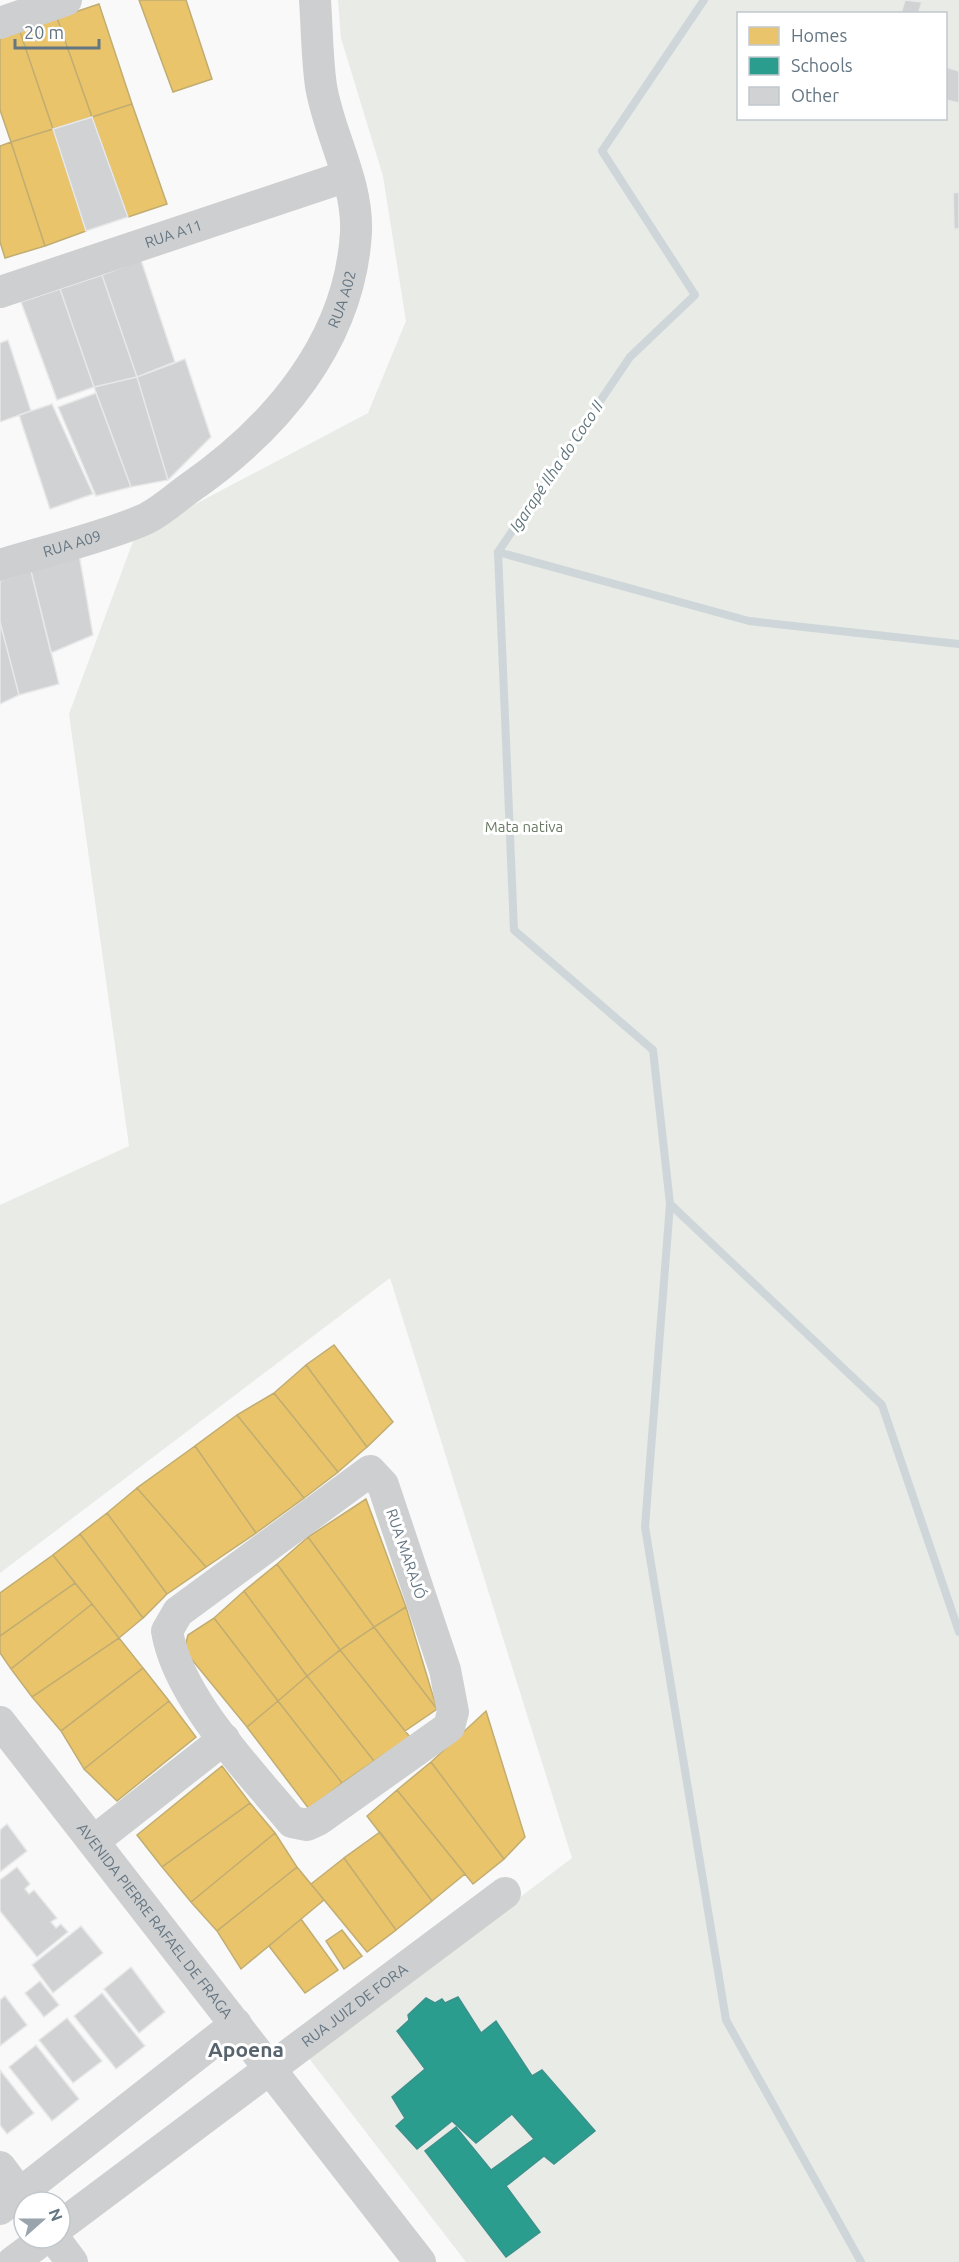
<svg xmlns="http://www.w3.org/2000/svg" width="959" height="2262" font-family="Ubuntu,sans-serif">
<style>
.green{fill:#e8ebe6;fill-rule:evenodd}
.homes{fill:#e9c46a;stroke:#c1ad72;stroke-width:1.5}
.schools{fill:#2a9d8f;stroke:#3c918b;stroke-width:1.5}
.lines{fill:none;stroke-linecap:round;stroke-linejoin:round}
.stream{stroke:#ced6d9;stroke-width:8}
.building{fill:#d0d2d3;stroke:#e8e8e8;stroke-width:1.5}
.minor{stroke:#cecfd0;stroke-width:32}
.labels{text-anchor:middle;stroke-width:6;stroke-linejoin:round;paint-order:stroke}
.street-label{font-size:15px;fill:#657683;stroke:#fff}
.park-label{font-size:15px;fill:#687a64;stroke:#fff}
.water-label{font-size:16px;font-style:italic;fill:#60757c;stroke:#fff}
.district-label{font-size:21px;font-weight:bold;fill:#57646e;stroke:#fff}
</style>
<rect width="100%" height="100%" fill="#f9f9f9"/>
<path class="green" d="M338,0H959V2262H466L308,2057L572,1858L390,1278L0,1573V1205L129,1146L69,714L135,536L368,413L406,321L383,176L341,38ZM738,14H946V118H738Z"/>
<path class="homes" d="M139,0H186L212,79L173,92Z
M99,4L132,104L92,117L57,18Z
M57,18L92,117L53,129L19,29Z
M19,29L53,129L11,142L0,110V35Z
M132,104L167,204L128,217L92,117Z
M53,129L86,231L45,246L11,142Z
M11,142L45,246L5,258L0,242V146Z
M334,1345L393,1422L367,1447L306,1365Z
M306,1365L367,1447L338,1472L274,1393Z
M274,1393L338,1472L304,1498L237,1415Z
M237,1415L304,1498L256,1533L195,1446Z
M195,1446L256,1533L206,1567L137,1488Z
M137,1488L206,1567L167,1594L107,1513Z
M366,1499L406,1607L374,1627L308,1537Z
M107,1513L167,1594L143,1618L80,1534Z
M80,1534L143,1618L119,1638L53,1555Z
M308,1537L374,1627L340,1650L277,1564Z
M53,1555L75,1583L0,1636V1593Z
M277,1564L340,1650L307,1676L244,1591Z
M75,1583L92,1604L11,1669L0,1653V1636Z
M244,1591L307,1676L278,1701L214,1618Z
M92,1604L119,1638L32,1697L11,1669Z
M406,1607L437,1709L374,1627Z
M214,1618L278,1701L247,1727L184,1650L188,1635Z
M374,1627L437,1709L405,1731L340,1650Z
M119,1638L143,1668L61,1731L32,1697Z
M340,1650L410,1737L374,1761L307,1676Z
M143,1668L169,1701L84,1769L61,1731Z
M307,1676L374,1761L342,1783L278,1701Z
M169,1701L196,1737L117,1801L84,1769Z
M278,1701L342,1783L309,1809L247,1727Z
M486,1711L525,1837L504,1859L431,1762Z
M431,1762L504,1859L473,1884L397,1790Z
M222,1766L250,1803L162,1867L137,1835Z
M397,1790L465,1874L432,1901L367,1816Z
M250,1803L275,1833L191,1902L162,1867Z
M380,1832L432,1901L396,1930L344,1858Z
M275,1833L297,1867L217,1931L191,1902Z
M344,1858L396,1930L367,1952L311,1884Z
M297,1867L324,1900L241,1969L217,1931Z
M301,1919L338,1970L305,1993L269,1946Z
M342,1930L362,1956L344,1969L326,1941Z"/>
<path class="schools" d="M458,1997L481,2033L496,2021L532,2076L542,2070L595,2131L554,2164L544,2156L506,2186L540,2232L506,2257L425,2151L456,2127L491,2170L534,2139L512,2114L476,2143L452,2121L417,2149L396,2126L405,2118L392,2097L425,2069L397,2031L409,2020L408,2015L426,1998L435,2003L442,1999L445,2003Z"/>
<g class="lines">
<path class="stream" d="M704,0L602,151L695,295L630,357L498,552L749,621L959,644
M498,552L514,930L653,1050L670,1204L645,1527L726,2020L861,2262
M670,1204L882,1405L959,1632"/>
</g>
<path class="building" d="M905,0L922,2L918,14L901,13Z
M946,67L959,71V103L946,100Z
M92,117L128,217L86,231L53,129Z
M959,192V229H954L953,193Z
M141,260L175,362L137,377L102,275Z
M102,275L137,377L94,387L60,289Z
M60,289L94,387L57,400L21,302Z
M8,340L31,411L0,422V343Z
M185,359L211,437L168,480L137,377Z
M137,377L168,480L131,487L94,387Z
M96,393L131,487L96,496L58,407Z
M52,404L93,494L50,509L19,415Z
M79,554L93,635L51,653L31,571Z
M31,571L59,684L19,695L0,622V581Z
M0,622L19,695L0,704Z
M7,1824L27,1851L0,1872V1830Z
M17,1867L30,1884L25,1889L29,1894L34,1890L57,1918L51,1922L56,1928L61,1924L68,1932L37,1957L0,1911V1880Z
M81,1926L103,1953L53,1993L32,1965Z
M131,1967L165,2012L139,2033L104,1989Z
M40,1981L59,2005L44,2017L25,1993Z
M102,1993L145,2046L116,2069L74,2016Z
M5,1996L27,2025L0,2046V2000Z
M67,2018L102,2061L73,2083L39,2040Z
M36,2045L79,2099L52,2121L9,2067Z
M0,2070L34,2113L7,2134L0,2125Z"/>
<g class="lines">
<g class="minor">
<path d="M0,23L66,0"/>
<path id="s1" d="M0,292L347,176"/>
<path id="s2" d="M0,565C45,551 101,538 143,520C159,513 174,499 188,489C275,429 350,342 356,232C358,181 329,135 321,86C317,58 317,28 315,0"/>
<path d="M370,1471L383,1485L445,1670L453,1712L449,1727L318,1820L307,1825L292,1822C249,1770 178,1698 167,1631L178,1612Z"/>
<path id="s3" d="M0,1722L420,2262"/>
<path d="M94,1841L224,1739"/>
<path d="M0,2167L26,2202"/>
<path d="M0,2209L236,2024"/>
<path id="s4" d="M60,2226L505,1893"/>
<path d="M54,2238L72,2262"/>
<path d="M13,2262L45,2238"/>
</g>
</g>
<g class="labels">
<g class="street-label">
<text dy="5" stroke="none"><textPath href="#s1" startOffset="183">RUA A11</textPath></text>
<text dy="5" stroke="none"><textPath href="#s2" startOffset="454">RUA A02</textPath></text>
<text dy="5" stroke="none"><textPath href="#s2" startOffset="75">RUA A09</textPath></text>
<text transform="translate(406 1554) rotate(71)" y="5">RUA MARAJÓ</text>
<text dy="5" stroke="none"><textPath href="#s3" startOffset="252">AVENIDA PIERRE RAFAEL DE FRAGA</textPath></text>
<text dy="5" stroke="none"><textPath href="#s4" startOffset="368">RUA JUIZ DE FORA</textPath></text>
</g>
<g class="park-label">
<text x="524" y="832">Mata nativa</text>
</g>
<g class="water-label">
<text transform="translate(556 466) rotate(-56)" y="6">Igarapé Ilha do Coco II</text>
</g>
<g class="district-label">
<text x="246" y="2057">Apoena</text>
</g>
</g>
<rect x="737" y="12" width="210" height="108" fill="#ffffff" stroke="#c1c8cd" stroke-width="1.5"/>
<rect x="749" y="27" width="30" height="18" fill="#e9c46a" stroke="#c1c8cd" stroke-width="1.5"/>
<text x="791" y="42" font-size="18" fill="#657683">Homes</text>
<rect x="749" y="57" width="30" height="18" fill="#2a9d8f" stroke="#c1c8cd" stroke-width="1.5"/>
<text x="791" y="72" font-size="18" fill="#657683">Schools</text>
<rect x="749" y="87" width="30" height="18" fill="#d0d2d3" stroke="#c1c8cd" stroke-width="1.5"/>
<text x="791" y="102" font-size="18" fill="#657683">Other</text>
<g transform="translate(42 2220) rotate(69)"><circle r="28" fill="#ffffff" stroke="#c1c8cd" stroke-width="1.5"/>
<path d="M0-4.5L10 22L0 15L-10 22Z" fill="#99a4ac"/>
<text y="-9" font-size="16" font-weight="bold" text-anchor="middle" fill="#657683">N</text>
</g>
<path d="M15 39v9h84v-9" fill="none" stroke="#657683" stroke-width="3"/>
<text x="24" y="39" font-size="18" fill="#657683" stroke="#ffffff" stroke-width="4.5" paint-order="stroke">20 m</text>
</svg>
